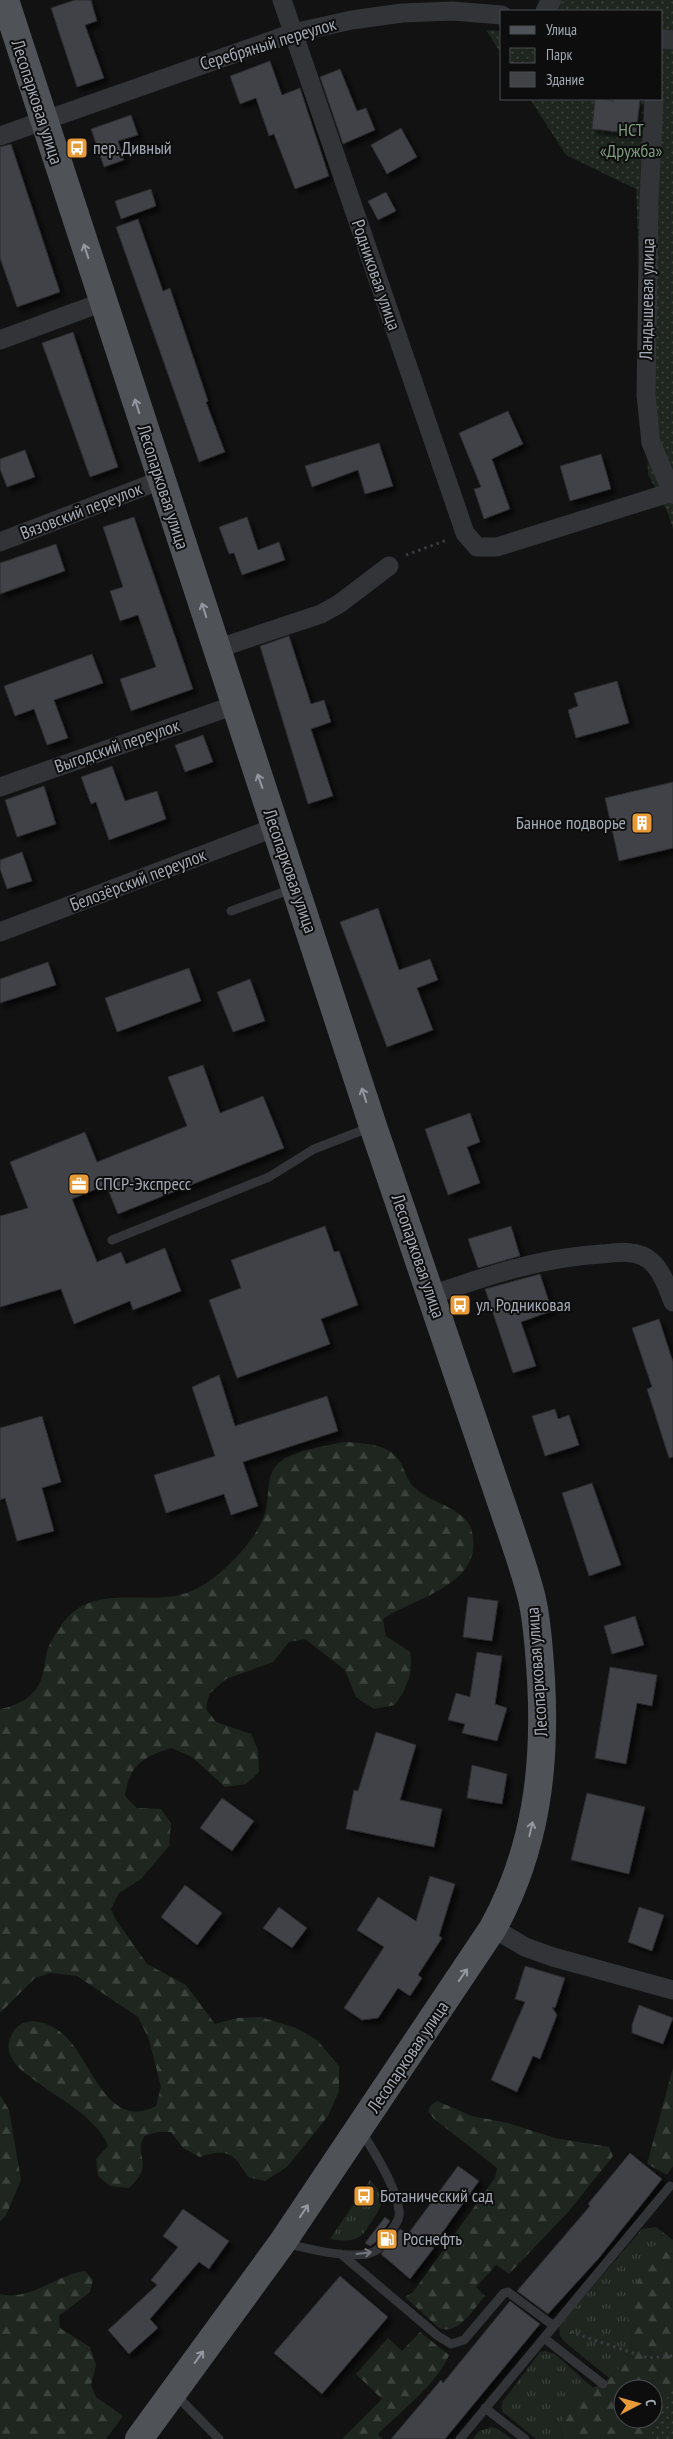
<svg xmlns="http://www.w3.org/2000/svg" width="673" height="2439" font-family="'PT Sans Narrow',sans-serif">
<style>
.grass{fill:url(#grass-tufts)}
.forest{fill:url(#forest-firs);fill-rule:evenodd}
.park{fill:url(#park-dots)}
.building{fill:#414246;stroke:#2c2c2f;filter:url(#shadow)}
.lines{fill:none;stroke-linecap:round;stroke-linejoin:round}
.path{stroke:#393b3f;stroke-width:3;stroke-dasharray:2.5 4;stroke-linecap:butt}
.lane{stroke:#333438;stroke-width:9}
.street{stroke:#333438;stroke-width:19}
.primary{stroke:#4f5257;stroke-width:28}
.oneway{stroke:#9398a1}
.oneway2{stroke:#71757c}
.labels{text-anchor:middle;stroke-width:4;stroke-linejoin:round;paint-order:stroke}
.street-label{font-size:18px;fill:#a4aab3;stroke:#0d0d0e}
.park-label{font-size:18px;fill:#7d9d7c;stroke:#0d0d0e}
.poi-label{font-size:18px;fill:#a4aab3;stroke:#0d0d0e;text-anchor:start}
</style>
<defs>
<pattern id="grass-tufts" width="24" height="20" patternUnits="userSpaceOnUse" patternTransform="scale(1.25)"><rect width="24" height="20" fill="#1e261f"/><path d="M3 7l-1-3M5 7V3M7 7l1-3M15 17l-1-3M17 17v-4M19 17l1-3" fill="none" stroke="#3c433d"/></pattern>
<pattern id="forest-firs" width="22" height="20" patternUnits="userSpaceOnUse" patternTransform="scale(1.25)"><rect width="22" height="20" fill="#1e261f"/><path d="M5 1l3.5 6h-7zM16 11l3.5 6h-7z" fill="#3c433d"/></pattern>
<pattern id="park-dots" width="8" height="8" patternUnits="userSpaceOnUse" patternTransform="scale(1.25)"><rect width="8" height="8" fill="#1e261f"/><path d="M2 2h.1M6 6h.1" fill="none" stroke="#3c433d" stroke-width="1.8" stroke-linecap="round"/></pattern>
<filter id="shadow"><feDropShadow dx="4.5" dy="4.5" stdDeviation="2.5" flood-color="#0009"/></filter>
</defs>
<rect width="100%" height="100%" fill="#121213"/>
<path class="grass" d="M370,2180C387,2199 383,2204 370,2224C366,2229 363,2236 357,2238C349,2242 338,2240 330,2239Z
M656,2227L673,2240V2255L667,2252L625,2312L631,2331L632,2355L609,2378L566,2343L560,2336L559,2326L642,2229Z
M545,2351L555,2354L593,2388L586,2390L561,2425L563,2439H536L503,2412L501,2408L503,2401L540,2352Z
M492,2427L498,2429L512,2439H473L479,2431Z"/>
<path class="forest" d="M343,1442C361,1443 387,1443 399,1460C404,1468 407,1480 414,1487C428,1501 448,1504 462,1516C470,1523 472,1529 473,1539C479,1585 413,1599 383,1619L386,1636L410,1652C414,1673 407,1687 395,1705L374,1709L356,1697L345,1670L305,1639L289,1642L273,1662L226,1679L209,1694L206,1709L216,1722L251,1734L258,1750L259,1772L246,1784L225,1787L192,1757L172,1748C144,1756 129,1765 125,1796L137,1808L161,1809L171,1823L169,1846L141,1879L119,1893L111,1909L116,1920L147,1964L186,1985L215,2024L237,2018L261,2017L296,2028L317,2040L339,2066V2091L328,2116L287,2167L265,2181L248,2177C234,2153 227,2148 200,2157L183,2148L171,2132H158L144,2136C133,2159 156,2162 129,2188L110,2186L98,2176L96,2159L108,2146C98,2118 56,2097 33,2079C20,2070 2,2055 11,2036C22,2011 52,2022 67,2038C85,2056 97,2093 120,2107C133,2114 144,2112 156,2106L161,2087L149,2039L138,2017L77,1976L50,1973L35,1978L0,2013V1709C18,1706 38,1695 42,1676C45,1667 45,1655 49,1646C53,1637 61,1625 67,1618C99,1582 156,1609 194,1590C220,1578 257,1540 265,1513C271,1495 264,1474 281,1461C298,1449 323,1447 343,1442Z
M673,2068V2166L667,2175L647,2164Z
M0,2095L9,2110L21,2180L6,2215L0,2222Z
M437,2101L472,2116L508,2123L555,2138L609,2147L613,2156L569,2211L509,2274L496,2265L476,2287L485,2296C473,2309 459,2336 439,2328L405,2297L413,2292L495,2178L497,2168L433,2118L428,2111L431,2105Z
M667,2252L673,2255V2439H563L561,2425L571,2404L586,2390L603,2384L632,2355L631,2331L625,2312L636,2283L652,2258ZM623,2389H653V2419H623Z
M85,2271L93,2280L90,2292L59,2316L60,2328L90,2347L96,2365L91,2385L96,2397L123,2416L106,2439H0V2294C32,2301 55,2275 85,2271Z
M420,2332L449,2355C437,2384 400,2412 378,2434L383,2439H342L382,2399L356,2374L388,2338L402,2351Z"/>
<path class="park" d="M539,0H673V529L668,513L648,474L636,189L566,155L530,99H662V11H536Z
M486,30L502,31V55Z
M673,2385V2439H649Z"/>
<path class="building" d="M75,0H91L97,21L85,25L104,78L77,87L51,8Z
M270,61L282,95L300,88L329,176L295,189L274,134L269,136L256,98L240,104L230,76Z
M340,69L357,111L366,108L375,130L343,144L320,77Z
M595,99L614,101V99H640L636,134L592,129Z
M131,115L138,135L118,141L124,160L104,167L91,129Z
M401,128L417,157L387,174L371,145Z
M11,144L60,292L17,307L0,258V147Z
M151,189L156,206L121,219L115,201Z
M386,192L396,211L378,220L368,201Z
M138,219L163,291L170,288L208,401L206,402L225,452L199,462L116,227Z
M73,332L118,467L90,477L42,343Z
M508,411L523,444L492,459L510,509L484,519L474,489L481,487L459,433Z
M379,443L393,486L365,494L358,470L312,487L305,466Z
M25,450L35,477L7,487L0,469V459Z
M601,454L611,489L570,501L560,466Z
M134,517L193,689L131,711L120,679L156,667L138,615L120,621L110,591L123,587L103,527Z
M247,517L258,550L279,542L285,560L242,575L234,553L229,554L219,527Z
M56,544L65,571L0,594V563Z
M289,636L311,704L324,700L331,722L311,729L333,796L308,804L260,646Z
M92,654L103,683L54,700L68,738L47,745L34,709L15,716L4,686Z
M617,681L629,723L576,738L568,710L578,706L574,693Z
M203,735L213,762L185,772L175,745Z
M112,766L125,801L157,791L166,819L109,840L96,802L91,804L81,777Z
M673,782V848L619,861L605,798Z
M44,786L56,824L17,837L5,800Z
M22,852L32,881L7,889L0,869V860Z
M378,908L399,970L430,959L438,980L417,988L433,1030L387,1047L340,922Z
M48,962L56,985L0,1003V979Z
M189,968L201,1001L117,1032L105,998Z
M250,979L265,1021L233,1032L217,992Z
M203,1065L220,1113L263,1096L284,1148L118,1214L106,1185L72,1199L97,1262L121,1252L126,1264L165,1248L181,1291L133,1310L130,1301L74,1324L61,1289L0,1307V1216L28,1208L10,1162L85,1132L97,1162L187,1126L168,1077Z
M470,1113L480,1142L467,1147L480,1183L448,1195L425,1129Z
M325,1226L334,1252L339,1251L358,1305L321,1319L330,1344L237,1378L209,1300L241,1288L231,1260Z
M511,1226L520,1256L478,1268L468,1239Z
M540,1274L552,1311L521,1322L536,1366L513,1373L485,1289Z
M659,1319L673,1362V1457L669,1458L647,1389L652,1387L632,1328Z
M219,1375L235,1426L327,1396L338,1431L243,1462L258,1506L231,1515L224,1494L166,1513L154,1475L215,1456L192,1387Z
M555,1409L558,1419L569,1415L579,1445L545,1456L532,1416Z
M42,1416L61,1482L42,1488L54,1531L17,1541L5,1498L0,1500V1428Z
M592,1483L621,1565L589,1576L562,1493Z
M468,1597L498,1601L492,1641L463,1637Z
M635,1616L644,1645L612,1654L604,1626Z
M477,1652L502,1656L495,1704L507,1708L497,1741L462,1733L465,1724L448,1720L456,1693L470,1697Z
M610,1667L657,1675L652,1706L637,1703L626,1764L595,1758Z
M376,1732L416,1745L400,1800L442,1809L434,1847L346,1829L354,1790L358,1791Z
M472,1765L507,1774L502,1804L467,1798Z
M587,1793L645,1807L629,1874L571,1860Z
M222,1798L254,1821L232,1851L200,1828Z
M430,1876L455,1884L439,1936L442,1938L418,1975L422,1978L410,1996L398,1988L378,2018L362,2020L344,2008L384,1947L357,1930L378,1897L416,1921Z
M185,1885L222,1913L197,1945L161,1917Z
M279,1907L307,1928L292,1948L263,1928Z
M639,1907L664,1915L652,1951L628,1942Z
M525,1966L565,1978L555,2008L552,2007L557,2015L540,2059L533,2056L517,2092L491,2080L525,2002L515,1999Z
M639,2005L673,2018L663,2044L632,2033V2025Z
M630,2153L662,2179L599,2258L548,2314L517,2291L590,2206L588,2204Z
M458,2166L479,2181L432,2247L434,2248L410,2279L381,2254L400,2229L408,2234Z
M183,2209L229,2241L209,2269L199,2262L150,2319L158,2328L129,2354L108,2330L157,2285L151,2280L178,2247L163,2236Z
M385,2217L390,2221L375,2243L370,2246L365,2243Z
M340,2276L388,2317L322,2394L274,2353Z
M510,2301L540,2324L445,2439H391L441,2380L443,2383Z"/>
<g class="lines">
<path class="path" d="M406,555L447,540
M570,2332L648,2358L673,2356"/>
<path class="lane" d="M231,911L292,889
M112,1240L269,1177L314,1149L371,1127
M285,2243C304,2248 362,2263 378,2249C382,2245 386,2238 389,2234C394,2226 401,2219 399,2210C396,2187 374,2151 361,2131
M341,2254L438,2336L451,2344L464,2340L504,2293L508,2292L554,2326
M544,2338L603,2384
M175,2394L219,2439
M485,2408L525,2439
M460,2439L670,2186"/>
<path class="street" d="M282,0L465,533L477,547H497L672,492
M545,11L552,0
M662,39L673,40
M654,99L649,201L646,395L651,443L673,494
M0,136L293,33L352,20L402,13L452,11L502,15
M0,340L103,302
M0,542L161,480
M216,649L321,614L339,604L389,566
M0,787L235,705
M0,932L276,827
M432,1295C489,1275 540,1258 601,1254C615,1253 630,1250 643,1256C660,1264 667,1286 673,1302
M493,1928L525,1947L553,1957L673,1990"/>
<path class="primary" d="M5,0L373,1126L513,1537C520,1558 527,1578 532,1599C538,1625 539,1652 541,1679C546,1768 536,1849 493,1928L282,2243L139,2439"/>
</g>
<defs><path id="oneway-shaft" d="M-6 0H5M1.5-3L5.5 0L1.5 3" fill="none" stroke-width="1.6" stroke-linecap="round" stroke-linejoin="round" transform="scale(1.25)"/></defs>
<g class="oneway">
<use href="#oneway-shaft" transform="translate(86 251) rotate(-108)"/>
<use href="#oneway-shaft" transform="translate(137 406) rotate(-108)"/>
<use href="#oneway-shaft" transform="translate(204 610) rotate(-108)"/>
<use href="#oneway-shaft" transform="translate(260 781) rotate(-109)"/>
<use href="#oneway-shaft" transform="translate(364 1095) rotate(-108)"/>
<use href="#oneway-shaft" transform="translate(531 1829) rotate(-77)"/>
<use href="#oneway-shaft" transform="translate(463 1975) rotate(-55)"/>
<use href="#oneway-shaft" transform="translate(304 2211) rotate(-56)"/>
<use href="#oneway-shaft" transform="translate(199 2357) rotate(-54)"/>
</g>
<use class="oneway2" href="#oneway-shaft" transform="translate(364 2253) rotate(-7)"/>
<defs>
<g id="bus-square" transform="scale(1.125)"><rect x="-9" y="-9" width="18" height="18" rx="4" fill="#e79a36" stroke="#0d0d0e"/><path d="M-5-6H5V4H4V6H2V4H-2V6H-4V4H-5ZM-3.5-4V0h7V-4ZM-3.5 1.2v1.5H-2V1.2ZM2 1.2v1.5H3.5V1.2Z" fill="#fff"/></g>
<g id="building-square" transform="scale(1.125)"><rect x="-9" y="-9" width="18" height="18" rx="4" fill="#e79a36" stroke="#0d0d0e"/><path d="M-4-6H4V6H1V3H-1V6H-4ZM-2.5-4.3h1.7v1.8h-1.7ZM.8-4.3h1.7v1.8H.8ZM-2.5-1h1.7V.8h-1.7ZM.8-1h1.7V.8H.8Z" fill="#fff"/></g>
<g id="office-square" transform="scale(1.125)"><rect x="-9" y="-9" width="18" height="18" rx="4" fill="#e79a36" stroke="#0d0d0e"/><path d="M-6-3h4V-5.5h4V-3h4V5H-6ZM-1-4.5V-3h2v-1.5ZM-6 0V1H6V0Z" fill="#fff"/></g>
<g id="fuel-square" transform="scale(1.125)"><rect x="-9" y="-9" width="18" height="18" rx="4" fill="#e79a36" stroke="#0d0d0e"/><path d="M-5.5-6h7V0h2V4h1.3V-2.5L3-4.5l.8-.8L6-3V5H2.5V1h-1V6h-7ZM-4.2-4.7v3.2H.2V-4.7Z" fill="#fff"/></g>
</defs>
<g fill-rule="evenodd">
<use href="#bus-square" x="77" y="148"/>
<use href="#building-square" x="642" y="823"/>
<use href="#office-square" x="79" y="1184"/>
<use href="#bus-square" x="460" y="1305"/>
<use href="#bus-square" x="364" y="2196"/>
<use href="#fuel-square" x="387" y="2239"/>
</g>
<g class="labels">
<g class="street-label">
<text transform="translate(268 44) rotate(-17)" y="6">Серебряный переулок</text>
<text transform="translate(37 102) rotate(72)" y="6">Лесопарковая улица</text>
<text transform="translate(376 275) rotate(71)" y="6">Родниковая улица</text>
<text transform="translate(647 299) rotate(-89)" y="6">Ландышевая улица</text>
<text transform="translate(163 487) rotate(72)" y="6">Лесопарковая улица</text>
<text transform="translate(81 511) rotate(-21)" y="6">Вязовский переулок</text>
<text transform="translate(117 746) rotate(-19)" y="6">Выгодский переулок</text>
<text transform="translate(290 871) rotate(71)" y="6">Лесопарковая улица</text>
<text transform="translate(138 880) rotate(-21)" y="6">Белозёрский переулок</text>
<text transform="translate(418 1256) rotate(71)" y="6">Лесопарковая улица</text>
<text transform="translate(537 1672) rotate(-94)" y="6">Лесопарковая улица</text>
<text transform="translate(408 2057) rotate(-56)" y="6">Лесопарковая улица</text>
</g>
<g class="park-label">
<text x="631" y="136">НСТ<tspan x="631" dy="21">«Дружба»</tspan></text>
</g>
<g class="poi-label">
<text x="93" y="154">пер. Дивный</text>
<text x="626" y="829" text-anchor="end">Банное подворье</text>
<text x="95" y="1190">СПСР-Экспресс</text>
<text x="476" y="1311">ул. Родниковая</text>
<text x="380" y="2202">Ботанический сад</text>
<text x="403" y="2245">Роснефть</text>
</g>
</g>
<rect x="500" y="10" width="162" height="90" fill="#0d0d0e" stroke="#494c50"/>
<rect x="510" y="26" width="25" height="8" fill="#4f5257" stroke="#494c50"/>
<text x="546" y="35" font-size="15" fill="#a4aab3">Улица</text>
<rect x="510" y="48" width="25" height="15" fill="url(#park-dots)" stroke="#494c50"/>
<text x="546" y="60" font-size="15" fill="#a4aab3">Парк</text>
<rect x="510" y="72" width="25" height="15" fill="#414246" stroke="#494c50"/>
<text x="546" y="85" font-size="15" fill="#a4aab3">Здание</text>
<g transform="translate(638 2404) rotate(84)"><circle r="24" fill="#0d0d0e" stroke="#494c50"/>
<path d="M0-4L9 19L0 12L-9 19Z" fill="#e79a36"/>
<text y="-8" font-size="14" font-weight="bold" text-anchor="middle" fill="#a4aab3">С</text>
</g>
</svg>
